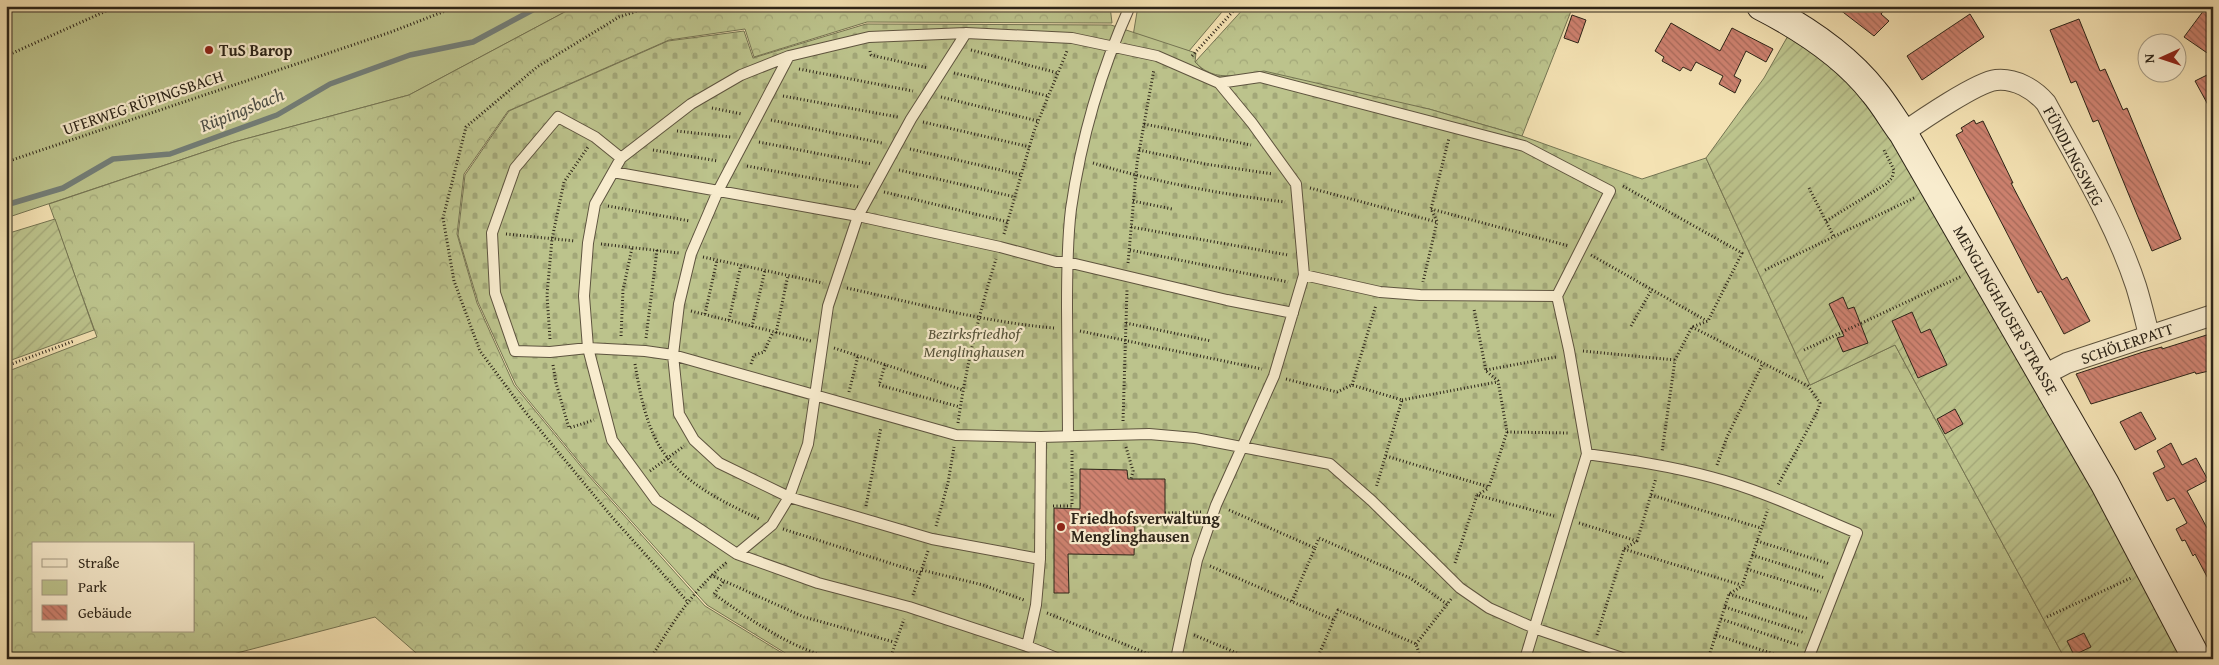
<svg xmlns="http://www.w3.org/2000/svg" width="2219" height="665" font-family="'Gentium Book Plus',serif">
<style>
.green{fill:#bcc38c;stroke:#747452}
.forest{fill:url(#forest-crowns);stroke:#747452;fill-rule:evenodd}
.cemetery{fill:url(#cemetery-stones);stroke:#747452}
.garden{fill:url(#garden-furrows);stroke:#747452}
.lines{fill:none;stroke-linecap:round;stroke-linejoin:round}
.stream{stroke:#737e78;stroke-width:5.5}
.building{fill:url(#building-back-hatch);stroke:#2c2418}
.lane-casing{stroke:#5e543f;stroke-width:12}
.street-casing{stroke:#5e543f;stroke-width:22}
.secondary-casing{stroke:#2c2418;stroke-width:30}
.path{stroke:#2c2418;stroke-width:3;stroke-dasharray:1 2.5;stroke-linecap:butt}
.lane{stroke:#f8ecce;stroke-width:10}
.street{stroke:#f8ecce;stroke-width:20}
.secondary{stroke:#f8ecce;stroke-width:28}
.poi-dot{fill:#8f2418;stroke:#f8ecce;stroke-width:2}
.labels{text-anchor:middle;stroke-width:4.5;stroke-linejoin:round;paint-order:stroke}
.poi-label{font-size:16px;font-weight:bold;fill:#2c2418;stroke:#f8ecce;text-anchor:start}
.street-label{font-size:16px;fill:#2c2418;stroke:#f8ecce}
.park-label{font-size:16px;font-style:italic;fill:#57543b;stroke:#f8ecce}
.water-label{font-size:18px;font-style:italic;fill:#4f5148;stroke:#f8ecce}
</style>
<defs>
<pattern id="forest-crowns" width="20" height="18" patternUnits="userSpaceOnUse" patternTransform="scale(1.25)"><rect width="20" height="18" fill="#bcc38c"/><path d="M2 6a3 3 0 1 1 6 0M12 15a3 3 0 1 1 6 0" fill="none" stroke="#a2a778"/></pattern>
<pattern id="cemetery-stones" width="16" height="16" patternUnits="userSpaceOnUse" patternTransform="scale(1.25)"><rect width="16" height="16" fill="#bcc38c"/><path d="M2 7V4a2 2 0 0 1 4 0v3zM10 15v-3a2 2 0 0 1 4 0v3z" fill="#a2a778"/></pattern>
<pattern id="garden-furrows" width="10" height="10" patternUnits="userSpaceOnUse" patternTransform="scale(1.25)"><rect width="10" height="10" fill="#bcc38c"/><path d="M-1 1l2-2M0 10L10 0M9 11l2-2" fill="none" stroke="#a2a778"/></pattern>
<pattern id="building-back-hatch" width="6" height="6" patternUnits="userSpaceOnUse" patternTransform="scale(1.25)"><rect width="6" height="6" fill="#ce8270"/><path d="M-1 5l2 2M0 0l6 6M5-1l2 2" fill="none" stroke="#a76a5b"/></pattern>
</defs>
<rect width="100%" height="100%" fill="#f4e2b3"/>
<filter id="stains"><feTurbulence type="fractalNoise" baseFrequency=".004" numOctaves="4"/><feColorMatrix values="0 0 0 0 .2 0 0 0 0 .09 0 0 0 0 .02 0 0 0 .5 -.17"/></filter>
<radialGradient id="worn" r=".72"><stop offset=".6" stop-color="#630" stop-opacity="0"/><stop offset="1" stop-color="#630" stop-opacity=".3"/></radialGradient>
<path class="green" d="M6,6H576L409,95L234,142L6,218Z
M1138,6H1227L1189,51L1133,36Z"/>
<path class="forest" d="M576,6H1110L1112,23L867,22L754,57L745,29L669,40L508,111L464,174L457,234L477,303L514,385L588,475L705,606L792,659H423L375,617L214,659H6V372L97,337L49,204L234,142L409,95ZM34,544H194V631H34Z
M1246,6H1573L1522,136L1429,109L1235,76C1217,76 1208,75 1195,62Z"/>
<path class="cemetery" d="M866,24L1111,25L1196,53L1195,62L1203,70L1216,76H1235L1264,71L1429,109L1522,136L1642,179L1706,158L1810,385L1895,345L2065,659H795L707,605L589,474L516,385L478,302L458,235L465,175L509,111L668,41L744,31L753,58Z"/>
<path class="garden" d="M1789,34L1840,72L1864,100L1893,141L2030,376L2125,549L2182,659H2065L1895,345L1810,385L1706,158L1764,78Z
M55,219L94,330L6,362V234Z"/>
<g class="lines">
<path class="stream" d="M6,205L63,188L113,159L170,154L277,115L330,84L410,55L473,42L540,6"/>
</g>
<path class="building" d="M1835,6H1888L1881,14L1889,21L1874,36Z
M2207,6H2213V57L2184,37Z
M1970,14L1984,37L1922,80L1907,56Z
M1572,15L1586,20L1578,43L1564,38Z
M2079,19L2100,71L2105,69L2123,110L2127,108L2181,239L2152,251L2098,120L2093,122L2076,81L2071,83L2050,30Z
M1671,23L1720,51L1732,28L1773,49L1766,62L1746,51L1734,76L1741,80L1735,93L1719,84L1723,76L1696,62L1691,71L1683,67L1680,71L1662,61L1664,57L1655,51Z
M2213,72V114L2195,81Z
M1974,120L1976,124L1983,121L2013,183H2011L2062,280L2067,277L2090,321L2064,334L2041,291L2038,293L1956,135L1963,131L1961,128Z
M1843,297L1848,309L1854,307L1868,343L1843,352L1837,338L1844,336L1829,304Z
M1912,312L1921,333L1930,329L1947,365L1918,378L1892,321Z
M2213,333V370L2196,374L2195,372L2091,404L2076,374L2143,352L2162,347V349Z
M1955,409L1963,424L1945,434L1937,419Z
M2141,412L2156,439L2135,450L2120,422Z
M2171,443L2182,465L2196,458L2208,480L2187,491L2213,539V588L2195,554L2193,556L2185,540L2182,541L2176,529L2187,523L2174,498L2167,501L2153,473L2165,467L2157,451Z
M1080,469L1127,470L1128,479H1165V522L1135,523L1134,555L1068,554L1069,593H1054V508L1080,509Z
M2084,633L2091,647L2074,655L2067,641Z"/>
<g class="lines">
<g class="lane-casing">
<path id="lane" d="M789,56L718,191L691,254L679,304L673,355L679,414L694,440L719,463L789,497L932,539L1040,559
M1219,83L1260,77L1524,146L1610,191L1557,296L1569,350L1587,454L1525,659
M621,158L595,137L558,117L515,168L492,233L495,293L515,351L550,352L588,348L645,351L673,355L956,435L1041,437L1149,434L1195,438L1330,464L1372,501L1460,588L1489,608L1534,628L1625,659
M613,172L858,216L1000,247L1056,262H1067L1227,300L1293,313
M1304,275L1380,292L1420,295L1557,296
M1068,436C1068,393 1067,350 1067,307C1067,274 1067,241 1071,209C1081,139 1101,70 1130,6
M1587,454C1629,460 1670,466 1711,477C1761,490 1809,513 1857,533L1808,659
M737,554L772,525L789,497L808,444L828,306L858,216L911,119L966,33
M1027,646L1036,605L1040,559L1041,437
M1059,659L1027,646L909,607L818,583L737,554L656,500L612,440L588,348L584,296L588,243L595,204L621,158L691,104L741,75L789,56L869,37L966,33L1072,38L1157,56L1219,83L1252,123L1296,184L1304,275L1274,376L1216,505L1197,560L1176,659"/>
</g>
<g class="street-casing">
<path id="street" d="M1903,133C1920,121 1977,82 1996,80C2015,78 2034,89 2046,103C2078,162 2115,222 2136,286C2141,302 2145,319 2149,335
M2044,375L2067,363L2213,315"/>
</g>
<g class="secondary-casing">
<path id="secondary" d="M1761,6C1802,27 1845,55 1874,92C1885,105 1893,120 1903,133L2105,484L2197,659"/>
</g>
<path class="path" d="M653,6L619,17L537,67L466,127L443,218L454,281L480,351L526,413L612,517L687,601
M1105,6L1113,10
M971,50L1058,73
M870,51L871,55L928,68
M6,56L115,7
M1192,56L1238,6
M799,69L913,91
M954,73L1048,96
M783,96L898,117
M941,97L1038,121
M712,108L742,114
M771,120L882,143
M923,122L1030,147
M1144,124L1251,145
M677,131L731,137
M759,142L871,164
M910,149L1022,175
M653,150L718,161
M1139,150L1205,164L1273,174
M6,162L391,32L458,6
M1093,163C1155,182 1220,194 1285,202
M747,166L859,187
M899,170L1015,197
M1623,186L1742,253L1708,321L1692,327L1675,360L1662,452
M1310,188L1437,222L1423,282
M1809,188L1834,237
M884,192L1008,222
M1133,201L1172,209
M608,206L690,221
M1431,209L1569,246
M1437,221L1431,209L1449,138
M1826,221L1886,184L1892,178L1894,170L1883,148
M1131,227L1288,255
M506,234L575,241
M1004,234L1034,131L1067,51
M601,244L679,253
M1130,250L1288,282
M1591,255L1707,321
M703,257L823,283
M1128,263L1137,163L1154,69
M1765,270L1916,197
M847,288C915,303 984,322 1054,328
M691,311L811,341
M705,314L717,260
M729,320L741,265
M1126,323L1211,341
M1631,326L1652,289
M752,327L765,270
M1692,327L1808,386L1820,403L1817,412L1778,485
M1080,331L1262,369
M776,333L788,275
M621,336L623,290L632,248
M646,338L657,250
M550,339L547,295L552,239L564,182L588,147
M834,348L963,390
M1804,350L1962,276
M1583,351L1675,360
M635,364C639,387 643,410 652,431C670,477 717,499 759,519
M751,364L754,355L764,352L773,332
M553,365L556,383L569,428L594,420
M885,365L879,385L960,407
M6,366L74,341
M1486,370L1556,357
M1286,379L1337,392L1352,385L1402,400L1376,488
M1352,385L1376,305
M849,392L858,356
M1402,400L1497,382
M1123,421L1127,290
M958,423C966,366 979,314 996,259
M1507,432L1569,433
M1126,447L1133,471L1131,479
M1386,456L1489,487L1507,432L1498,381L1486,371L1474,309
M1717,465L1727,437L1763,363
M650,471L684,446
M1477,495L1489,488
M1651,495L1761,528
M866,506L881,427
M1053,506H1072V449
M1229,510L1315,548L1319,538L1410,578L1447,604
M1165,513L1201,512
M1579,523L1637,541
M936,526L948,483L954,447
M783,529L921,573
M1757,541L1830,564
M1624,549L1741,585
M1752,555L1825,578
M1455,563L1477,495L1554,516
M1210,566L1334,620
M1747,569L1821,592
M922,570L983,585L1024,600
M711,575L804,617L894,642
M723,582L714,594C752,621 789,647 834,659
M1729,594L1809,619
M913,595L928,551
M1292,601L1315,548
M1725,607L1805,633
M1047,613L1161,659
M2047,617L2131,578
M1721,619L1798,645
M1194,635L1251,659
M1597,635L1624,549L1637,541L1656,478
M1716,635L1789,659
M1416,644L1452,598
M650,659C674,621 692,591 727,562
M890,659L904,619
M1268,659L1269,656L1276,659
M1317,659L1338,610L1416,644L1421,659
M1708,659L1729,594L1742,586L1768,509"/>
<use href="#lane" class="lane"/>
<use href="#street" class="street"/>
<use href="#secondary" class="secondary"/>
</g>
<g class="poi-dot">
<circle cx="209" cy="50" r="5"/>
<circle cx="1061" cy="527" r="5"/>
</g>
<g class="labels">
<g class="poi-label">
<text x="219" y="56">TuS Barop</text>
<text x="1071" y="524">Friedhofsverwaltung<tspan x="1071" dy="18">Menglinghausen</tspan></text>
</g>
<g class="street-label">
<text transform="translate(143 102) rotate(-19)" y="6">UFERWEG RÜPINGSBACH</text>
<text transform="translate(2074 156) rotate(62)" y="6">FÜNDLINGSWEG</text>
<text transform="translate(2006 310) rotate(60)" y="6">MENGLINGHAUSER STRASSE</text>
<text transform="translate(2127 343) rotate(-19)" y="6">SCHÖLERPATT</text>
</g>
<g class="park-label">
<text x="974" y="339">Bezirksfriedhof<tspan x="974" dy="18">Menglinghausen</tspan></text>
</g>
<g class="water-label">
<text transform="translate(242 110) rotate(-22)" y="6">Rüpingsbach</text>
</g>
</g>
<rect width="2219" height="665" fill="none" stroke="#f4e2b3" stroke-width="25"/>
<rect x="8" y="8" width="2204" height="650" fill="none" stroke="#2c2418" stroke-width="2.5"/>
<rect x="12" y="12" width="2194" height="640" fill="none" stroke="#2c2418"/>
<rect x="32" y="542" width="162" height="90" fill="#f8ecce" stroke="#a69c85"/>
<rect x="42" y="559" width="25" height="8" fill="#f8ecce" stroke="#a69c85"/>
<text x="78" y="568" font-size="15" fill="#2c2418">Straße</text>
<rect x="42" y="580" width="25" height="15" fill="#bcc38c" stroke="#a69c85"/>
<text x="78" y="592" font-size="15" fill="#2c2418">Park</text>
<rect x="42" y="605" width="25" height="15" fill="url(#building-back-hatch)" stroke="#a69c85"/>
<text x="78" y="618" font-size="15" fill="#2c2418">Gebäude</text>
<g transform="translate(2162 58) rotate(267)"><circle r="24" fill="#f8ecce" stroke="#a69c85"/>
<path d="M0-4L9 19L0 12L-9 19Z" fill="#8f2418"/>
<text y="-8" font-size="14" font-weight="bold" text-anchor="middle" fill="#2c2418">N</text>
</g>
<rect width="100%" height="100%" filter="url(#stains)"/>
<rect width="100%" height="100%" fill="url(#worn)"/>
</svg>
